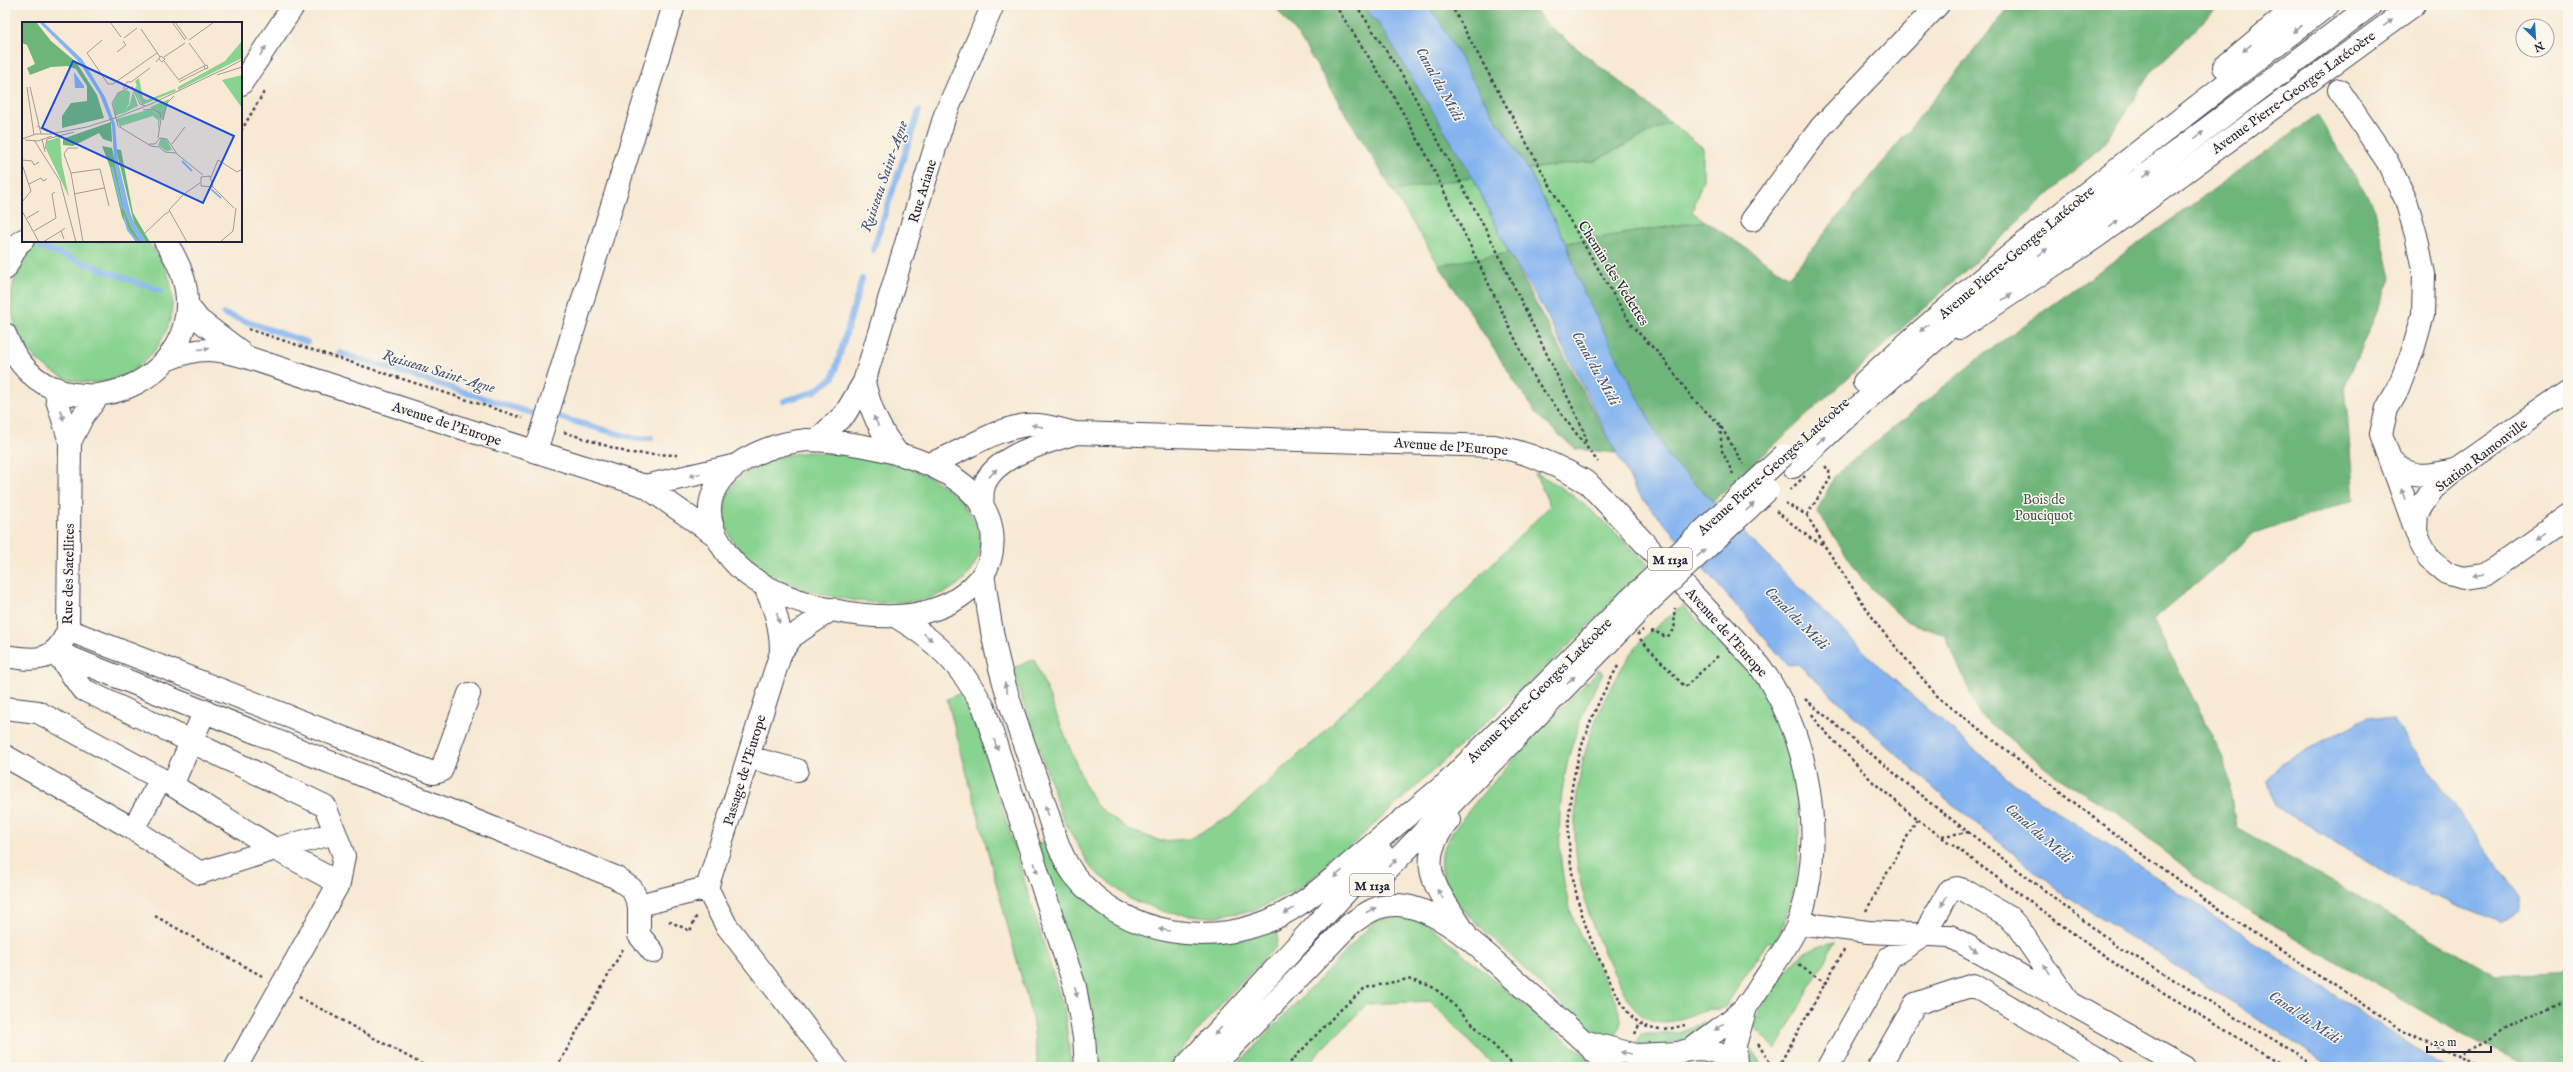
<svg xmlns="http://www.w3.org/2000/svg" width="2573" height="1072" font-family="'IM FELL English',serif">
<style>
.green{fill:#89d390;stroke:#567a66}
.forest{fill:#6eb57a;stroke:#486c5a}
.water{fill:#84b4ef;stroke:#536b95}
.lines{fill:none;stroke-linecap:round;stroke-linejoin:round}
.stream{stroke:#84b4ef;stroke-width:6}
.minor-tunnel{stroke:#ccc1b5;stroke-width:22;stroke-dasharray:22 11;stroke-linecap:butt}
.minor-casing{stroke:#424052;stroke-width:24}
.major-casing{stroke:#424052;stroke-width:24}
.path{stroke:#424052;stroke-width:2.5;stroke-dasharray:3 3;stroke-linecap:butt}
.minor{stroke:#fff;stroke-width:22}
.major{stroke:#fff;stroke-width:22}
.major-bridge-casing{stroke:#424052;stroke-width:24;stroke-linecap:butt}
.path-bridge{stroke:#424052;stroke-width:2.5;stroke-dasharray:3 3;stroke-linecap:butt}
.major-bridge{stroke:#fff;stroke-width:22}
.oneway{fill:#9c9ca7}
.labels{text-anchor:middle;stroke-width:3;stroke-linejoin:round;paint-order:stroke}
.shield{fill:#fbf7ec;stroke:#636270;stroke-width:1}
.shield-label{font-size:13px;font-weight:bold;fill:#22223b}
.street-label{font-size:14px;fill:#22223b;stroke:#fbf7ec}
.park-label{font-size:14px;fill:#415754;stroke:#fbf7ec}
.water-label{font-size:15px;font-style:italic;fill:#44557a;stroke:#fbf7ec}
.inset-river{fill:none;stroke:#84b4ef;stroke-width:2}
.inset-road{fill:none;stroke:#a29996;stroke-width:1}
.view{fill:#1d4ed8;fill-opacity:0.15;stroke:#1d4ed8;stroke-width:2}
.inset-edge{fill:none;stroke:#22223b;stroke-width:2}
</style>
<rect width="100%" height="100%" fill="#fbf7ec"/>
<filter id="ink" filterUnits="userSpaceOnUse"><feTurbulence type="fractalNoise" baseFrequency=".025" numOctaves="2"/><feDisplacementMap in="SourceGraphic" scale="8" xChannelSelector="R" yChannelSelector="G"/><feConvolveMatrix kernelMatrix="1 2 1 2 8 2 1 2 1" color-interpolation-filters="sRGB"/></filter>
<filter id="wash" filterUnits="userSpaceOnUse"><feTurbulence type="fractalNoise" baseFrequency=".012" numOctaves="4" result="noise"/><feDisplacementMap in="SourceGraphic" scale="16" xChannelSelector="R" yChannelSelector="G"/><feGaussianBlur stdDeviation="0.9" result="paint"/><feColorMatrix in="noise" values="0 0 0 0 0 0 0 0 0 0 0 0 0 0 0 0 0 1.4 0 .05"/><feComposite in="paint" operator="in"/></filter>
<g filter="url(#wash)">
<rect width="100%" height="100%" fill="#f7e9d3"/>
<path class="green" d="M1670,122L1703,148V179L1692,212L1705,221L1566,243L1528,169L1594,161Z
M1473,177L1509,253L1439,265L1393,191Z
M39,241H147C220,319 119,425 43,365C29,354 18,338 14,320C7,288 16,265 39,241Z
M808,452C865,454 946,464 975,522C984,540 981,557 969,573C929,627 797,598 752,563C739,552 727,537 725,519C720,472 770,456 808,452Z
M1535,473C1580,494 1613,531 1649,565L1561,653L1331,864L1299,888L1253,911L1210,917L1168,913L1130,899L1091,868L1063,819L1012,669L1034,659L1084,783L1096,805L1126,829L1161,841L1189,839L1230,817L1317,738L1550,506Z
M1683,605L1727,651L1731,648C1739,657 1748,666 1755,676C1801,752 1817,865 1774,944L1768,941L1725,1007C1716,1011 1711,1008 1704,1010C1687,1016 1672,1026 1652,1020C1633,1015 1625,994 1617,978C1573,898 1562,820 1591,733C1602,702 1617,671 1638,645C1650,630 1668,618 1683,605Z
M1599,670L1603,673C1560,748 1546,838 1574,921C1582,943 1621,1003 1621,1019C1621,1026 1615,1036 1613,1042L1590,1032L1466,913C1450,895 1439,880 1442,854C1445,825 1572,697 1599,670Z
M961,693L974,716L1065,1013L1071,1067H1038L1032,1017L947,699Z
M1047,841L1099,909L1237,940L1274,932L1278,934L1276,947L1227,997L1167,1067H1096L1037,843Z
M1393,915H1407L1429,925L1598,1067H1495L1430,1001L1367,1004L1305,1067H1235L1374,922Z
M1835,942L1776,1049L1759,1033L1753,1022C1776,983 1788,952 1835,942Z
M1703,1023L1711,1027L1662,1047L1635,1048L1641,1034H1673Z
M1743,1042L1755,1053L1762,1067H1747L1744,1061Z"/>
<path class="forest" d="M1274,5H1363L1380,26L1473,177L1393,191L1301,40Z
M1427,5H1530L1550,27L1670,122L1594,161L1528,169L1483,98L1440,22Z
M2011,5H2220L2152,71L2105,143L1713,501L1669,458L1583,291L1566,243L1705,221L1789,277Z
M2317,115L2375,209L2391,278L2345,386L2354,500L2254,534L2153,620L2225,760L2236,827L2495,975L2568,971V1067H2530L2463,1035L2215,891L2115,812L2054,775L1979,714L1945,635L1905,621L1863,580L1817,511L1835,475L1984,354Z
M1509,253L1616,453L1575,449L1536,414L1439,265Z"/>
<path class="water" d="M1363,5H1427L1440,22L1483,98L1528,169L1566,243L1583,291L1669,458L1885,672L2015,784L2444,1067H2332L2325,1063L2182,969L2067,897L1940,794L1798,664L1788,665L1636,491L1544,310L1509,253L1473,177L1380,26Z
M2368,717L2393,720L2519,895V910L2501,922L2406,885L2275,806L2268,780L2280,764Z"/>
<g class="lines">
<path class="stream" d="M40,247L161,291
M873,250L919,111
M224,314L307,342
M340,353L531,413
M784,401L813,392L833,378L862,279
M558,417L636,439L651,438"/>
</g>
</g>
<g filter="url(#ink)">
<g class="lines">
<path class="minor-tunnel" d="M2280,5L2339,90"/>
<g class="minor-casing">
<path id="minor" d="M241,84L294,5
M2339,90L2387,161L2406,200L2416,235L2424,274L2423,315L2413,350L2398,389L2387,408L2381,434L2420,542L2429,559L2446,573L2463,578L2485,575L2568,516
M1752,220L1821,127L1938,5
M5,269L18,244L23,240
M187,305L199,320L240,351
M1960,328L2096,237L2414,5
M5,334C52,462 253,369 165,241
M166,360C200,346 215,348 249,358L477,433L645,486L715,535
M864,382C871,412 879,429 898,454
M807,440C863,441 981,461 992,531C994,547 992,562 982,576C970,591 954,603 935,609C882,628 786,607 743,571C735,564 727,555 722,546C681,483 753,445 807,440Z
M817,440L845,414L864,382L945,115L993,5
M70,442L83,416L99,395
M536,451L674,5
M2390,459C2408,480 2430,476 2454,470
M928,464C962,454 991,429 1027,425C1041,423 1061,430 1075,433L1494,446C1528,452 1558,465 1588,483L1759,665C1810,736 1827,838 1799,922C1792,940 1778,958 1768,974C1761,984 1755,995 1748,1004C1732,1022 1709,1035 1691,1050
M645,486L733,466
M982,508C983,502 982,496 983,490C989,457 1045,443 1073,434
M2416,530L2417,513L2433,489L2457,469L2568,391
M764,585C775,608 781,627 781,652
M68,630L433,773L441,771L469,694
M56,652L615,877L632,889L639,905V935L653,952
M56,652L82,689L325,806L344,856L339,883L236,1067
M5,656C36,661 55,663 68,630L70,442L57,400L56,388
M5,708L38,712L172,785L275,849L200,873L133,829L5,756
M748,757L797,770
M172,785L205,711
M133,829L161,779
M335,833L275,849L339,883
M707,888L781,652L793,636L832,609
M707,888L726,925L836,1067
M639,905L707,888
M1798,923L1868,932L1950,936L2184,1067
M1736,1066L1735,1045L1747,1004
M1662,1067C1680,1042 1718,1045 1736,1067
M1828,1067L1890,957L1923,936L1950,890L1957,888L1964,890L2008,916L2018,927L2067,999
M1879,1067L1915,1004L1973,985L2112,1067"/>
</g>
<g class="major-casing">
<path id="major" d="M2224,67L2298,5
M1864,382C2011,247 2170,127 2328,5
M1793,467L1850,414L1994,289L2371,5
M983,574C987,597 989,619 994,641C1004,694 1025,745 1042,796C1051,822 1058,854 1075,876C1123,936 1214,950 1281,915C1308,901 1331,880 1353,861C1383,836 1413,811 1443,786
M895,616C937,641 961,665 984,708L1075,987L1084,1037L1086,1067
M1434,796L1630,599
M1449,820C1411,865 1439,891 1465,933
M1374,883L1642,608
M1587,1042L1636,1055L1679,1053
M1228,1051L1349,925C1365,914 1377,904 1398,905C1444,908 1492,960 1525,989C1554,1014 1583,1039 1610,1067
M1185,1067L1382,853
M1206,1067L1235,1033"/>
</g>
<path class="path" d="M1335,5L1390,90L1425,152L1534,378L1598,462
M1356,5L1406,81L1494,245L1584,431L1586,445
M1451,5L1559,202L1632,326L1663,358L1693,399L1720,425L1743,464
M241,131L264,92
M248,329L523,418
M1720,426L1722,451L1733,474
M564,432L629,453L677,455
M1785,503L1807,515
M1776,511L1810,538L1824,545
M1807,515L1824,545L1879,627L1939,698L2124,841L2231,918L2403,1030L2478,1067
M1807,515L1830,479L1829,471L1825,466
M1651,632L1654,631L1666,637C1680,630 1672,620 1675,608
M1640,639L1685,687L1719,655
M1618,666C1556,772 1552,868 1608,977C1621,1002 1629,1026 1660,1030
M1805,699L1929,802L2116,945L2319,1067
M1812,714L1819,725L1873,782L1917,819L2108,959L2286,1067
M1942,836L1969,832
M1866,911L1917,819
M155,916L262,976
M669,921L690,931L697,915
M1799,965L1825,983
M299,997L427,1067
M1665,1030L1685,1025
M1635,1034L1639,1025
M1758,1044L1773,1067
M2459,1059L2505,1028L2568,999
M557,1067L623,949
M1286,1067L1337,1013L1365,988L1408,979L1431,986L1447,998L1515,1067
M1778,1067L1844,950"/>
<use href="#minor" class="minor"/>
<use href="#major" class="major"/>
<g class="major-bridge-casing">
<path id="major-bridge" d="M1630,599L1784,455
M1642,608L1768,490"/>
</g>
<path class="path-bridge" d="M1790,490L1805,476
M1637,635L1643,630"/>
<use href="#major-bridge" class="major-bridge"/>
</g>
<defs><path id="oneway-solid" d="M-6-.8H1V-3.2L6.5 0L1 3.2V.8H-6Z"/></defs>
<g class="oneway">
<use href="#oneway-solid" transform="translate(2388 23) rotate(-35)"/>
<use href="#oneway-solid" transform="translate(2297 29) rotate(142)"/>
<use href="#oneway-solid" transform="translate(2247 48) rotate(140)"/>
<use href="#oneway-solid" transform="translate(263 51) rotate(-56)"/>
<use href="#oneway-solid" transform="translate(2199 135) rotate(-38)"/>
<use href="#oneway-solid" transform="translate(2147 174) rotate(-37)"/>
<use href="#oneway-solid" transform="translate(2114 224) rotate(-36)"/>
<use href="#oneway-solid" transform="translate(2043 252) rotate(-37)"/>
<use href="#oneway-solid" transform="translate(2007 297) rotate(-33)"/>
<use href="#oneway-solid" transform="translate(1924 328) rotate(139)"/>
<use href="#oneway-solid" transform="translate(204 349) rotate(-4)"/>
<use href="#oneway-solid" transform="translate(62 415) rotate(72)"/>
<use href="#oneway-solid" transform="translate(876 421) rotate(-116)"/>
<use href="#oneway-solid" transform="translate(1037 426) rotate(-169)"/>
<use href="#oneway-solid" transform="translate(1821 440) rotate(-43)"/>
<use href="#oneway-solid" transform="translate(993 473) rotate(-47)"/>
<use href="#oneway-solid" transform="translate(695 475) rotate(167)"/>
<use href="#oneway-solid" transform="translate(2403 494) rotate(-110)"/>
<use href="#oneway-solid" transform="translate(1750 507) rotate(-43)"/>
<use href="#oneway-solid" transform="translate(2540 536) rotate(144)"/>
<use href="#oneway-solid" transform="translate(1701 553) rotate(-43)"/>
<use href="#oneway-solid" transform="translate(2479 575) rotate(170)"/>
<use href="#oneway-solid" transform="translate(778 618) rotate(75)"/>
<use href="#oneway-solid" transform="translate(928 637) rotate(41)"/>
<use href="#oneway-solid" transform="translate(1571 680) rotate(-45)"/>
<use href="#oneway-solid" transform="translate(1006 688) rotate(-105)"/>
<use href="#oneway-solid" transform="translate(996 745) rotate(72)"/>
<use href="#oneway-solid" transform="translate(1047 811) rotate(-109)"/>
<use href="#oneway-solid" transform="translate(1393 863) rotate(-46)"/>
<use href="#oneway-solid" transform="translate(1036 868) rotate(72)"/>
<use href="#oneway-solid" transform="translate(1338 874) rotate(140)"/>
<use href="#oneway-solid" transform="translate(1440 894) rotate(-122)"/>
<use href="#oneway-solid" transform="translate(1944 901) rotate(120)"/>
<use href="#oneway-solid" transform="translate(1371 910) rotate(-27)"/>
<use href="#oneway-solid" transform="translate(1289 911) rotate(150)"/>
<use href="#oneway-solid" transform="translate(1164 930) rotate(-171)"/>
<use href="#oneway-solid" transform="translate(1973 949) rotate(29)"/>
<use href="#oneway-solid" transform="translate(2047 969) rotate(-124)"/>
<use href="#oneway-solid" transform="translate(1076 992) rotate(78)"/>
<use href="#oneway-solid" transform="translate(1719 1027) rotate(143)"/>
<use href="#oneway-solid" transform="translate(1218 1031) rotate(133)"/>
<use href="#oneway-solid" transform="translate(1626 1053) rotate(-170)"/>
</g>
</g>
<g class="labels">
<g class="shield">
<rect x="1648" y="548" width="44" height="22" rx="3"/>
<rect x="1350" y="874" width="44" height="22" rx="3"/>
</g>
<g class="shield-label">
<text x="1670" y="564">M 113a</text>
<text x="1372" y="890">M 113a</text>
</g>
<g class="street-label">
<text transform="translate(2293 92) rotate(-36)" y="5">Avenue Pierre-Georges Latécoère</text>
<text transform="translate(922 191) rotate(-73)" y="5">Rue Ariane</text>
<text transform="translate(2016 252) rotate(-40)" y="5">Avenue Pierre-Georges Latécoère</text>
<text transform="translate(1614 273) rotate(58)" y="5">Chemin des Vedettes</text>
<text transform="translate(447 423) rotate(18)" y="5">Avenue de l'Europe</text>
<text transform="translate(1451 446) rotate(4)" y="5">Avenue de l'Europe</text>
<text transform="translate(2481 455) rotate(-37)" y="5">Station Ramonville</text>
<text transform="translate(1773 466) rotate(-42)" y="5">Avenue Pierre-Georges Latécoère</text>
<text transform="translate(68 574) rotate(-89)" y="5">Rue des Satellites</text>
<text transform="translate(1727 632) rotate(48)" y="5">Avenue de l'Europe</text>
<text transform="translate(1539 690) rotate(-45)" y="5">Avenue Pierre-Georges Latécoère</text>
<text transform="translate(744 770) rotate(-73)" y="5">Passage de l'Europe</text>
</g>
<g class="park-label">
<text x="2044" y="504">Bois de<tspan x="2044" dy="16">Pouciquot</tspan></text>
</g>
<g class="water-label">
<text transform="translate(1440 84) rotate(61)" y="5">Canal du Midi</text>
<text transform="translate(884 176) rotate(-71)" y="5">Ruisseau Saint-Agne</text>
<text transform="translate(1596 368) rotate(61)" y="5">Canal du Midi</text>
<text transform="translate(439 371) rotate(17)" y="5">Ruisseau Saint-Agne</text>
<text transform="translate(1797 618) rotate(45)" y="5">Canal du Midi</text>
<text transform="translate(2039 833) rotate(41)" y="5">Canal du Midi</text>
<text transform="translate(2305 1017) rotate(34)" y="5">Canal du Midi</text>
</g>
</g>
<g transform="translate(22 22)">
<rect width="220" height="220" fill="#f7e9d3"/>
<path d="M220,19V36L156,68V65L203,39ZM220,53V86L200,58ZM117,56L121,76L125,78L153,67L154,69L120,83L112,67L115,64L113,59ZM104,68L108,70L107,82L101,91L93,94L91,81L96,71ZM111,69L116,84L100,92L108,82ZM147,77L141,98L128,85ZM129,87L138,95L136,109V98L131,94L99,104V106L94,97ZM38,115L40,142L47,175L24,127L25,119ZM139,116L145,118L150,128L144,129L136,123Z" fill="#89d390"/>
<path d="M0,0H14L29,19L54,40L75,73L82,96L40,106V94L49,81L65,79V64L54,47L45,44L29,45L8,53L5,46L13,42L5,23L0,21ZM89,100L90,120L81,117L77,111L51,124L41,123V117L43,116ZM80,124L90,126L102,187L110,206L119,220H114L110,214L100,195L88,145ZM94,127L99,128L111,191L128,220H124L112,201Z" fill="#6eb57a"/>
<path d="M17,0H21L60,37L83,75L93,102L96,139L108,190L112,201L124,220H119L110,206L102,187L92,137L90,103L78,73L58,41ZM52,50L62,64V66H53Z" fill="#84b4ef"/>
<path class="inset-river" d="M160,139L170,149M90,145L100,187M189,167L199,176M102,194L106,208L116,220"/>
<path class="inset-road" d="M88,0L99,15M150,0L163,18M153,0L165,17M119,7L138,35M102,16L115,6M80,18L65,31L86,62H91L135,31M167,18L192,0M167,21L183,43M95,30L104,23L101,19M142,35L163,21M142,39L156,57M134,40L139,34L143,37L140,40L137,37M185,43L186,46L183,47L182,44ZM199,49L220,38M195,53L220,45M156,58L182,44M109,60L128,46M157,60L183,47M110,64L118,82L123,84M5,65L12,113M8,65L19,112M106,66L96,71L90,81L96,104L129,124L136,125M101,67L105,60H109M121,88L130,87L138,91L139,97L136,116M141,98L145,81L152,74M15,104L26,110M0,117L14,112H28L65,105L96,95L129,82L200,48M20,117L23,130M3,118L16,119L30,114M12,118L38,159L54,220M127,122H133L138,116L145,117L155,132L181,153M150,122L163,105M136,124L143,130L154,131M56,126H46L42,132L49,151L61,220M23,127L25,117L52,110M0,138L10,139L12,143L17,140M0,142L9,169L0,180M49,151L78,147L87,184M189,155L196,138L215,150L220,147M7,162L19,156L21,159L25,157M179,164V155L188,154L191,165L212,186M179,164L191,165M52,172L82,166M0,189L17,220M5,196L17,189M12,209L34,196L30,172L33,170M123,211L143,192L147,190M42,217L39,209L43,206M21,220L39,209M165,220L147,188L162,172L178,161M198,220L211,209L214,186"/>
<path class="view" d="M51,39L212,114L181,181L20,106Z"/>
<rect width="220" height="220" class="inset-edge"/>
</g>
<rect width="2573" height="1072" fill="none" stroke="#fbf7ec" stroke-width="20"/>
<g transform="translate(2535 38) rotate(155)"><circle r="19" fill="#fbf7ec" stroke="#a4a2a5"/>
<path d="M0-3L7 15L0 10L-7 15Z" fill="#1f6fb2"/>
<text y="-6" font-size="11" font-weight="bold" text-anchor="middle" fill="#22223b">N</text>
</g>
<path d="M2427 1046v6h64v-6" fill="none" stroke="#22223b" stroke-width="2"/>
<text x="2433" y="1046" font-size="12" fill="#22223b" stroke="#fbf7ec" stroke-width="3" paint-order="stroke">20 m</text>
</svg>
